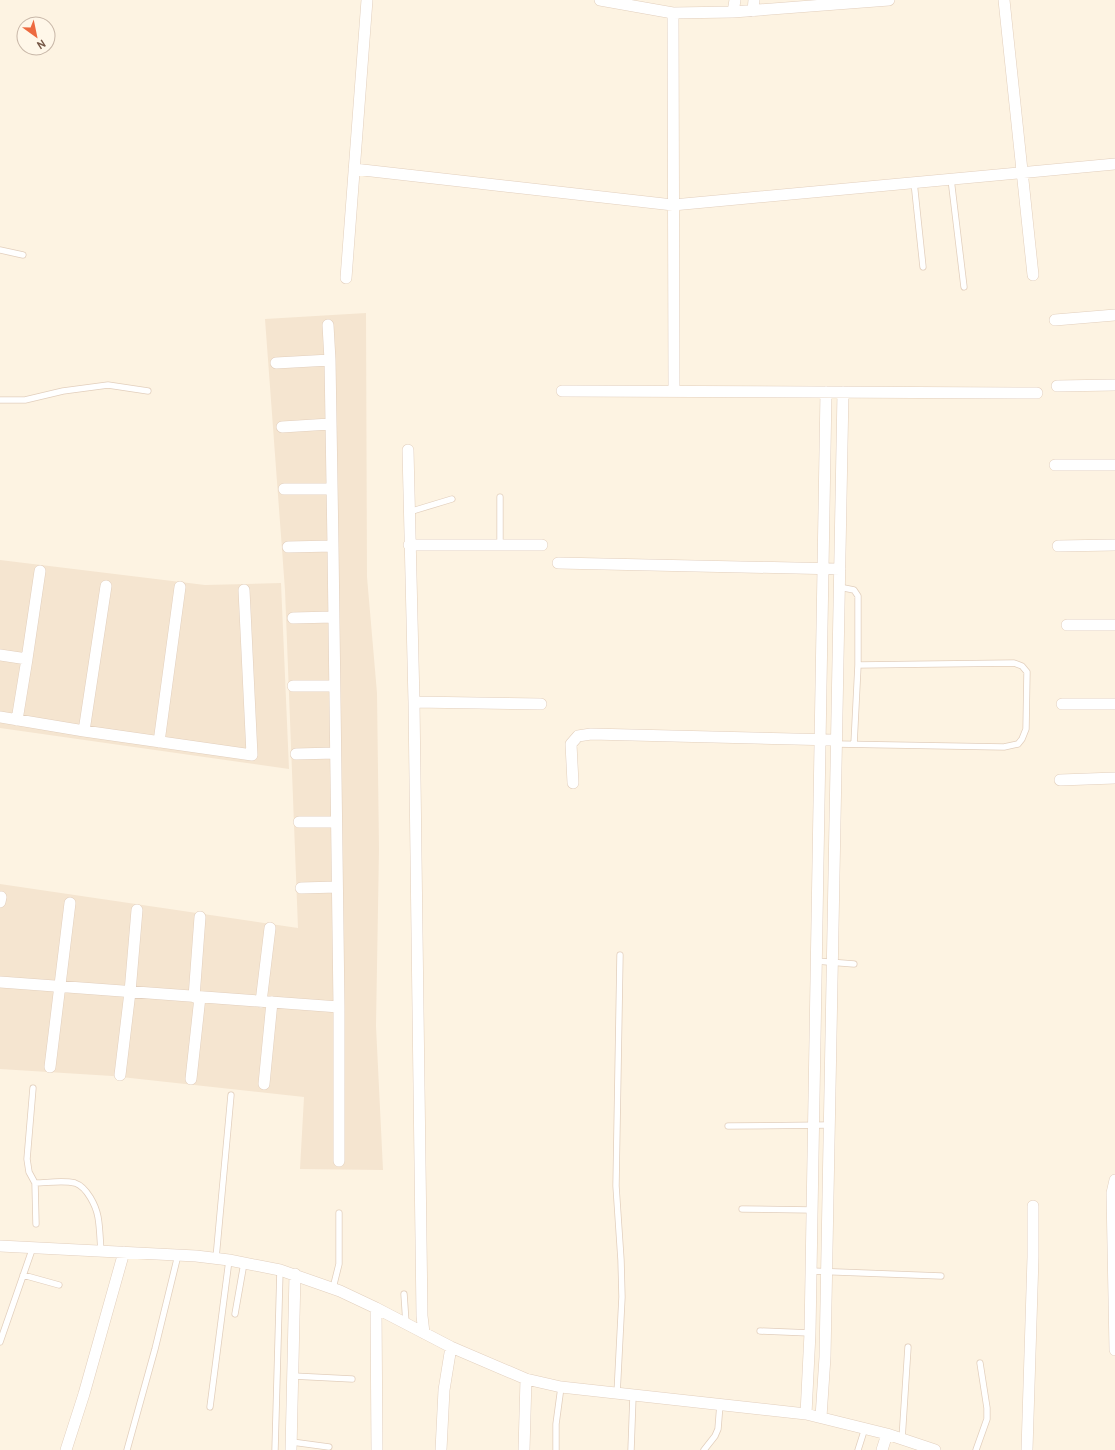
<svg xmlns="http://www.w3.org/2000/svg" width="1115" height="1450" font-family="Overpass,sans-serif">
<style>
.residential{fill:#f5e5d0}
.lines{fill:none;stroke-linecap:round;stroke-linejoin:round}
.lane-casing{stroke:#e2cfbd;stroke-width:7}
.street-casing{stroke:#e2cfbd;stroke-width:12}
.lane{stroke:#fff;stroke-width:5.5}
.street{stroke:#fff;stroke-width:11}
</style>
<rect width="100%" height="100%" fill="#fdf3e2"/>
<path class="residential" d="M366,313L367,577L377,693L379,849L376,1026L383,1170L300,1169L304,1097L112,1076L0,1069V884L298,928L285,590L265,319Z
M0,560L205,585L281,583L289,769L0,728Z"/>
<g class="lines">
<g class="lane-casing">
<path id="lane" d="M951,179L964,287
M914,182L923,267
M0,250L23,255
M0,400H25L63,391L108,385L148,391
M500,497V545
M409,512L452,499
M836,744L1004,747L1018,744L1022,739L1026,729L1027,672L1022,666L1014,663L858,665V596L854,590L839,587
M854,744L858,665
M816,961L854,964
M33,1088L27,1159L29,1172L35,1183
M728,1126L829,1125
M742,1209L812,1210
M36,1224L35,1183C47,1183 62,1180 75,1183C87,1187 96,1206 98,1217C100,1228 100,1240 101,1251
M216,1258L231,1095
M811,1271L941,1276
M23,1275L59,1285
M333,1288L339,1264V1213
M404,1294L406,1323
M235,1314L244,1263
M760,1331L810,1333
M0,1342L33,1247
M293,1376L352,1379
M617,1394L622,1297L621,1260L616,1186L620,955
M210,1407L229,1260
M902,1439L908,1347
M292,1442L329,1447
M127,1450L155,1349L178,1255
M275,1450L280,1270
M556,1450V1424L561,1387
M631,1450L633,1396
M704,1450L715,1436L718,1429L720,1404
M858,1450L865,1428
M976,1450L987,1419V1408L980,1363"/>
</g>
<g class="street-casing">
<path id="street" d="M600,0L673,13L733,12L889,0
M1004,0L1033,275
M753,11L754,0
M733,12L735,0
M673,13L674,391
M354,169L673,205L1115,164
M346,278L367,0
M1055,320L1115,315
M328,325L330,360L333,546L339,1007V1161
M276,363L330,360
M1057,386L1115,385
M562,391L1037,393
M282,427L330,424
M408,450L414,702L422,1316L424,1333
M1055,465H1115
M284,489H332
M409,545H542
M1058,546L1115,545
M288,547L333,546
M558,563L840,569
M293,618L333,617
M1067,625H1115
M0,655L27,659L40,571
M293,686H334
M414,702L541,704
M1062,704H1115
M0,717L84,731L252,755L244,590
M17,720L27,659
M84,731L106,586
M159,742L180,587
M296,754L335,753
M1060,780L1115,778
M573,783L571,744L578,736L591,734L836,740
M299,822H336
M301,888L337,887
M0,902L1,897
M0,982L339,1007
M194,997L200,917
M261,1002L270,928
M50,1067L70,903
M120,1075L130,992L137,910
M191,1079L200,997
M264,1084L272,1002
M1115,1180L1112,1193L1115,1350
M0,1246L196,1256L229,1260L280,1270L340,1291L376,1308L451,1347L526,1379L561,1387L806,1414L887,1434L935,1450
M376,1308L377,1450
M806,1414L810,1333L826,392
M821,1417L825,1357L843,392
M66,1450L84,1394L124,1252
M291,1450L295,1274
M441,1450L444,1390L451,1347
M524,1450L526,1379
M882,1450L887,1434
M1027,1450L1033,1257V1206"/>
</g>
<use href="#lane" class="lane"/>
<use href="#street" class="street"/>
</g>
<g transform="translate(36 36) rotate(147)"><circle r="19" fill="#fff7e9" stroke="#c8b7a8"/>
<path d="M0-3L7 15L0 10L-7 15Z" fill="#ed6a40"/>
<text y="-6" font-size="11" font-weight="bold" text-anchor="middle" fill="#765847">N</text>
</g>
</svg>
